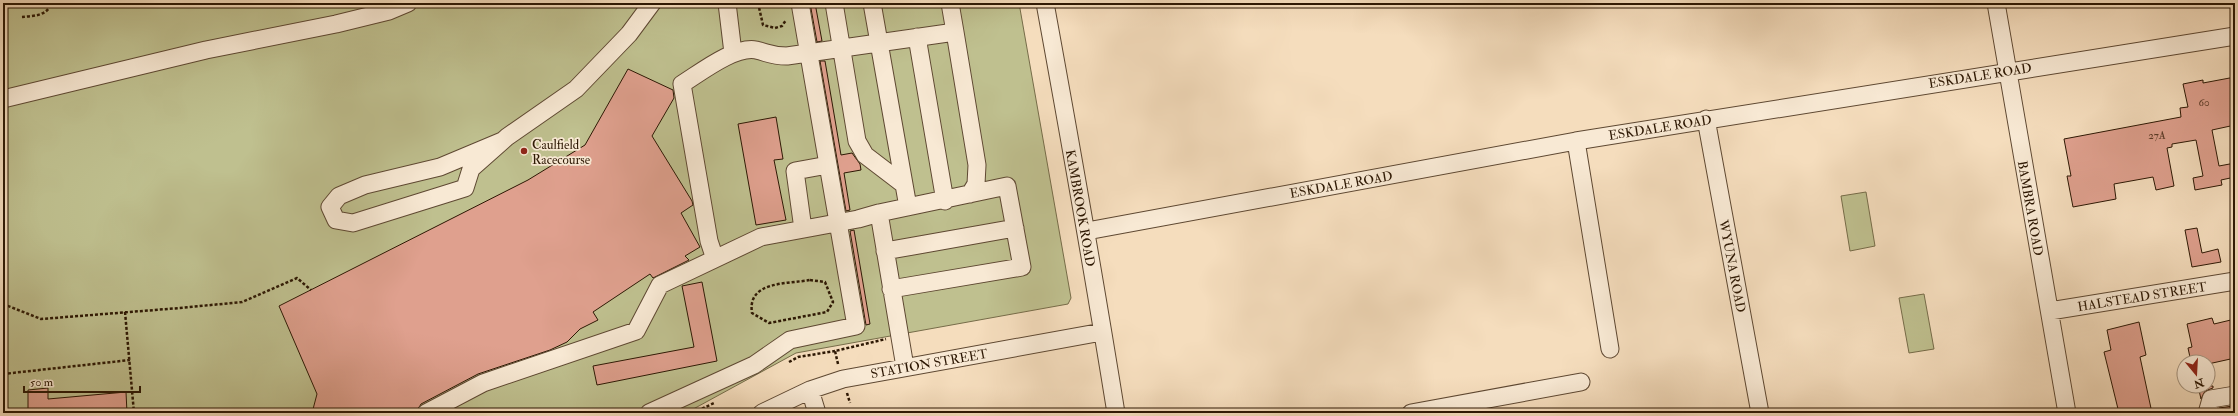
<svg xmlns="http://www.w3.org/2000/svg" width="2238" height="416" font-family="'IM FELL Double Pica',serif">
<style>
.pitch{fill:#bfc08f;stroke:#766c49}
.building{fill:#dfa08e;stroke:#2c1703}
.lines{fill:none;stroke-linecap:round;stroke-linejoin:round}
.minor-casing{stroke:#5e4832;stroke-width:19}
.path{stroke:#2c1703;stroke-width:2.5;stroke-dasharray:3 2;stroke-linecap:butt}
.minor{stroke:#f8e9d4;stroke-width:17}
.poi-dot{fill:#8f2418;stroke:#f8e9d4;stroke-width:1.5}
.labels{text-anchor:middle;stroke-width:3.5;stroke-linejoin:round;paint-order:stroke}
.number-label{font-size:11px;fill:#593926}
.street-label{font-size:13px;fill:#2c1703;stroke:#f8e9d4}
.poi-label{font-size:13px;fill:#2c1703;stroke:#f8e9d4;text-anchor:start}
</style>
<rect width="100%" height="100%" fill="#f5ddbd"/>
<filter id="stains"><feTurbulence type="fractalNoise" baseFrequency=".005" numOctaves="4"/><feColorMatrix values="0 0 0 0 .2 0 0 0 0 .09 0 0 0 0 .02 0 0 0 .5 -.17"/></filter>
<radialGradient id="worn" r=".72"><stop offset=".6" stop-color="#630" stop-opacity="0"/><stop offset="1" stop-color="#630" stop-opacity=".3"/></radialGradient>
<path class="pitch" d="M3,3H1019L1071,298L1068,304L796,353L686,413H3Z
M1866,192L1875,246L1850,251L1841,196Z
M1924,294L1934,349L1909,353L1899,298Z"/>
<path class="building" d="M810,3H815L822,41L817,42Z
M820,61H825L841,155L852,153L860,164L861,170L844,173L850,210L846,211Z
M628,69L673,90L674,98L652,136L692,201L693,205L681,213L700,247L685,256L689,260L653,278L650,274L593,312L598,320L580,329L567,342L550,350L478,374L421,404L416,413H312L317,394L279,306L528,180L585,145Z
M2235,77V125L2212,130L2219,166L2235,163V177L2221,180L2222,185L2195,190L2193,178L2203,176L2196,140L2172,144V147L2167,148L2174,186L2156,190L2153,177L2114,184L2116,199L2073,207L2067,176H2071L2064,139L2181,117L2180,108L2188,107L2183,84L2203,80V83Z
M776,117L783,159L774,160L786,220L756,225L738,124Z
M2197,228L2202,253L2218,249L2221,262L2192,267L2185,230Z
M854,230L870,324L866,325L850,231Z
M702,282L717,361L597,385L593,366L694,347L682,286Z
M2212,318L2214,324L2235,319V358L2208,364V362H2191L2188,348L2192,347L2187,324Z
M2139,322L2146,355L2140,357L2152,413H2119L2104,352L2111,350L2107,330Z
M2198,386H2213V388L2205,391L2201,399Z
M48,388V399L126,392L127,413H28V390Z
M2233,406L2234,413H2217L2219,408Z"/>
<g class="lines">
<g class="minor-casing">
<path id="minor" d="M727,3L733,53
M834,3L857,141L865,155L903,184
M872,3L908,207
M950,3L955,32
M1045,3C1070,140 1094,276 1116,413
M1996,3L2067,413
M917,37L945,201
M3,99L206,50L336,24L389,11L408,3
M1706,119L1760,413
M502,141L440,167L365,185L339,196L330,207L336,220L353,223L465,188L471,169L507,137L576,89L629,34L652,3
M1576,141L1610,349
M879,213L905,367
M803,229L795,171L828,165
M1087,231L1576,141L2235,36
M885,251L1015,228
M715,259L709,241L682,84C700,73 734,46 756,50C769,53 771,56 787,56L955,32L977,165L976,184L970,194
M2050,311L2235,281
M810,390L817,413
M426,413L483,383L636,331L660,285L761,237L858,219L879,213L1007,186L1022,267L891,289
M649,413L754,365L790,340L856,326L800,3
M762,413L810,390L843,379L1102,332
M1411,413L1581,382
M2207,413L2211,399L2235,395"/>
</g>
<path class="path" d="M758,3L763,25L775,28L782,26L786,20
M22,17C33,16 48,16 51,3
M810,280L825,282L833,302L827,312L769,323L752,313C747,281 787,284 810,280Z
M3,304L41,319L180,308L242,302L297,278L311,290
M125,312L134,413
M789,362L798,357L835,351
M838,364L835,351L886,339
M3,374L130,360
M847,393L850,403
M693,413L714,403"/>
<use href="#minor" class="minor"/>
</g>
<circle class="poi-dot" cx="524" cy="151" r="4"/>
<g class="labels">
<g class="number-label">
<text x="2204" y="106">60</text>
<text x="2157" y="139">27A</text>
</g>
<g class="street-label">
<text transform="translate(1980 75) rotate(-9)" y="5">ESKDALE ROAD</text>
<text transform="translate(1660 127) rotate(-9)" y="5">ESKDALE ROAD</text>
<text transform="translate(1341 184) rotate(-10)" y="5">ESKDALE ROAD</text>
<text transform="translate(1081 208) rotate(80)" y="5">KAMBROOK ROAD</text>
<text transform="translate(2031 208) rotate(80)" y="5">BAMBRA ROAD</text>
<text transform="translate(1733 266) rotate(79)" y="5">WYUNA ROAD</text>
<text transform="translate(2142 296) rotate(-9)" y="5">HALSTEAD STREET</text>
<text transform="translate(929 363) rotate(-10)" y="5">STATION STREET</text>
</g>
<g class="poi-label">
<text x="532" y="149">Caulfield<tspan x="532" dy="15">Racecourse</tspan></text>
</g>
</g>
<rect width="2238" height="416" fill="none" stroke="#f5ddbd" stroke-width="16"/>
<rect x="4" y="4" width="2230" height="408" fill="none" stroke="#2c1703" stroke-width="2"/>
<rect x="8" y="8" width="2222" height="400" fill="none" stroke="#2c1703"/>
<g transform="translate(2196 374) rotate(162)"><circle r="19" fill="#f8e9d4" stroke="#a69580"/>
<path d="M0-3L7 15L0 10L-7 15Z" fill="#8f2418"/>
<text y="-6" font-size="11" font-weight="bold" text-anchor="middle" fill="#2c1703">N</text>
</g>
<path d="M24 386v6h116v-6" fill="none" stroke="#2c1703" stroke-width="2"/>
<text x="30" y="386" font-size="12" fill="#2c1703" stroke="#f8e9d4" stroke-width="3" paint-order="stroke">50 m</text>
<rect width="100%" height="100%" filter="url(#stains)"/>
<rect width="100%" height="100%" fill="url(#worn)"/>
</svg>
